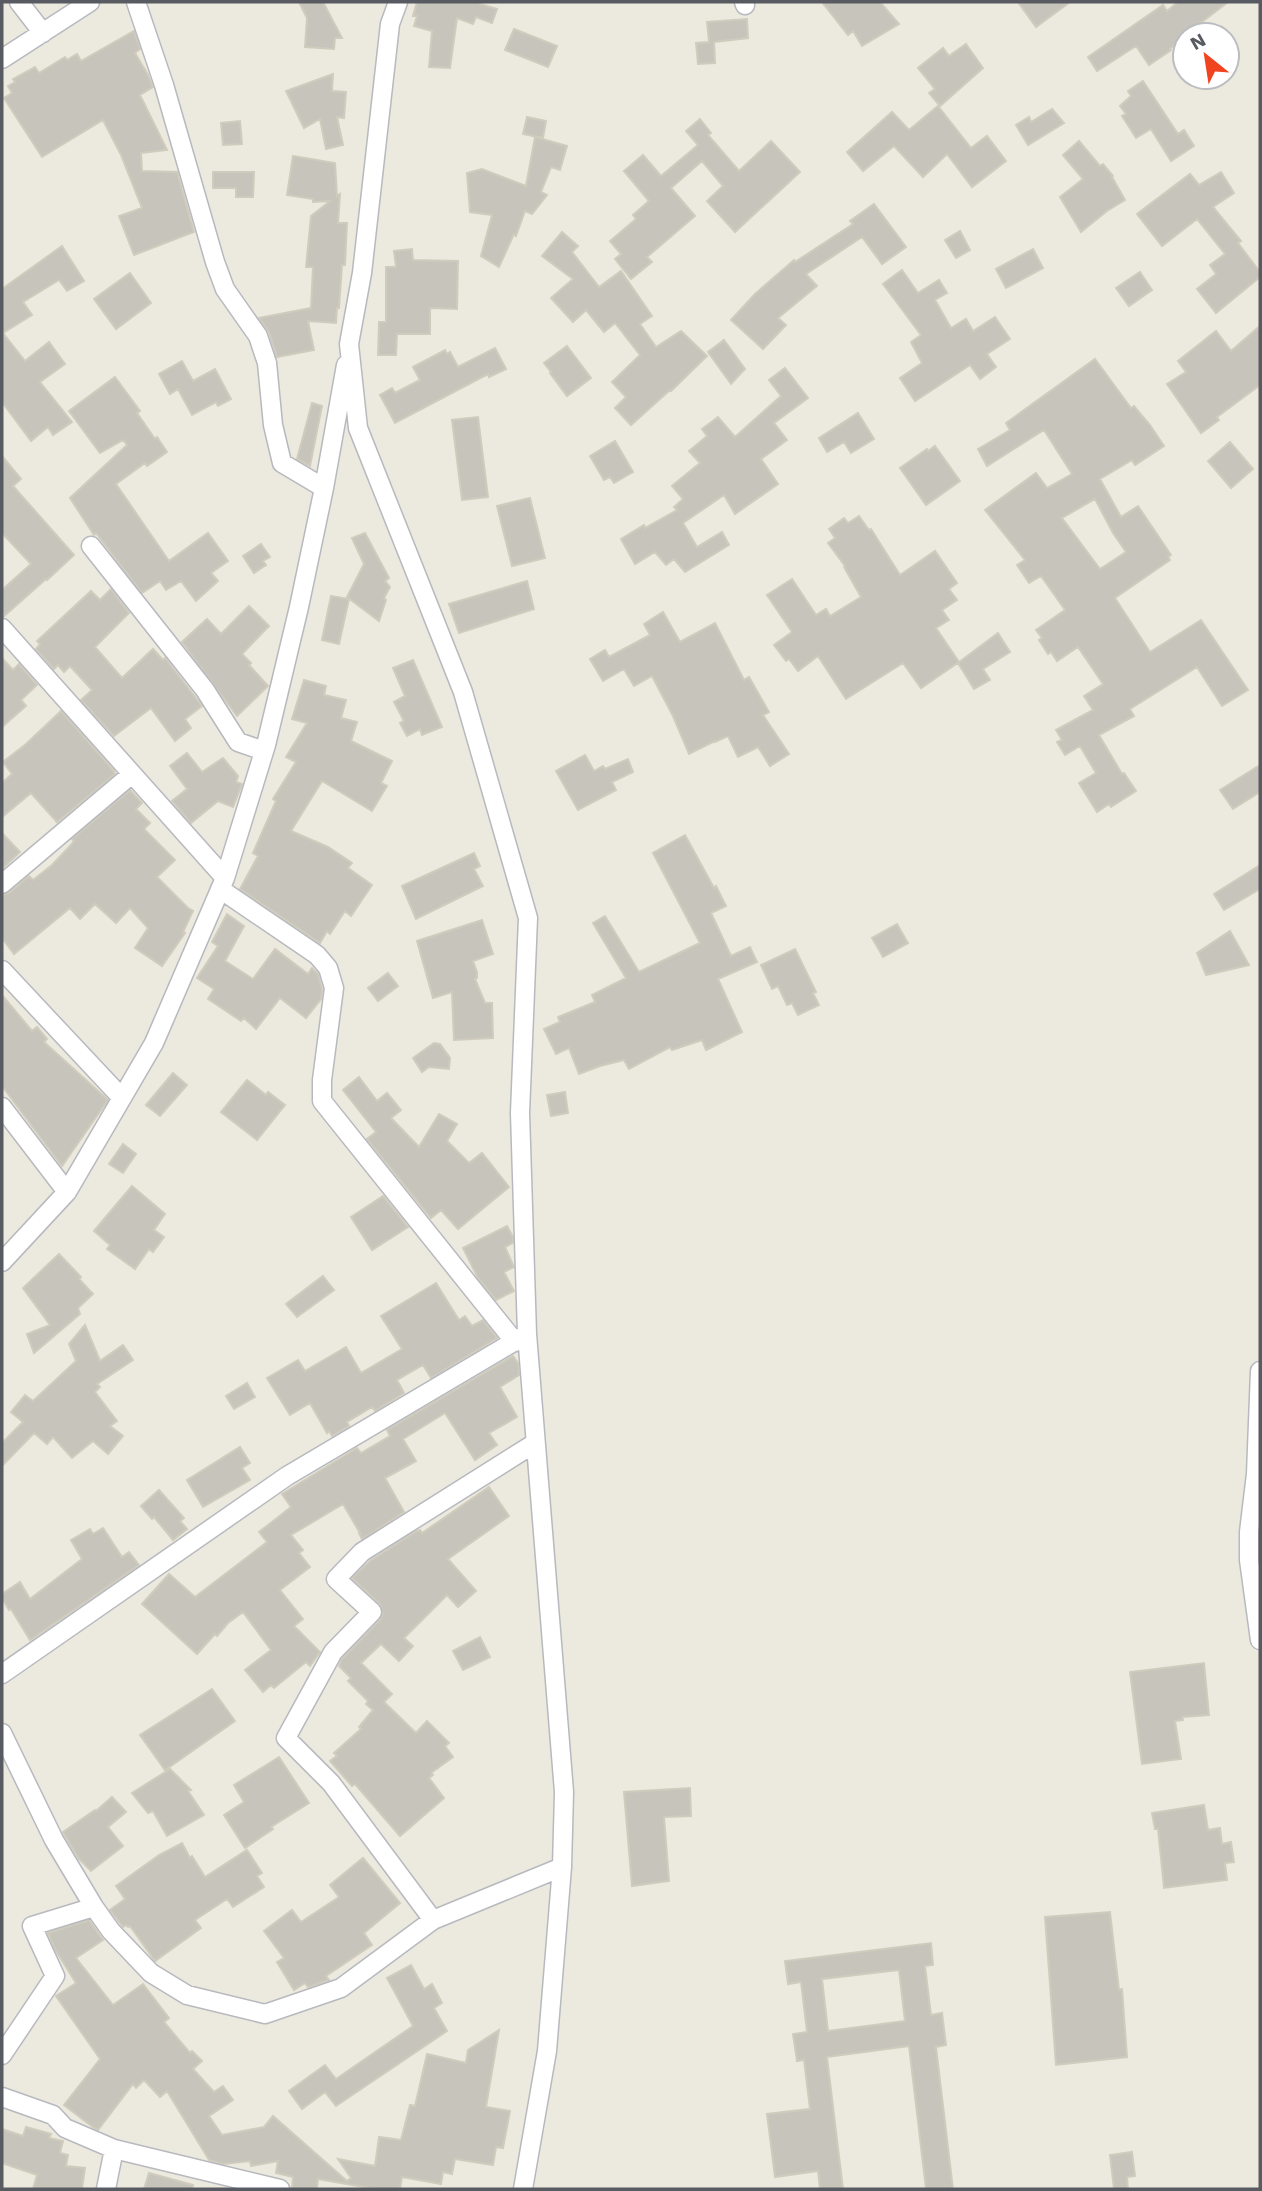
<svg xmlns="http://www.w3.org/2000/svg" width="1262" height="2191" font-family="'Work Sans',sans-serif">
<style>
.building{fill:#c7c4bc;stroke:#d0ccbd;stroke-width:2;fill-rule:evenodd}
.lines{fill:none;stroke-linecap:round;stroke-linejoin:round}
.street-casing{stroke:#b7b9bf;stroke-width:21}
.street{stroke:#fff;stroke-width:18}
</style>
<rect width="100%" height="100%" fill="#eceade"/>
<path class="building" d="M299,2H323L342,38H335L334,49L305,47L307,18Z
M417,2H481L480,4L497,9L492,23L476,17L473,24L457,18L450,68L429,67L432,31L414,26L417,16H413Z
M822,2H880L899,24L862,46L853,31L848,35Z
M1018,2H1070L1036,27Z
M1178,2H1228L1185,35L1170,49L1171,50L1149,65L1136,46L1097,71L1088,57L1163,5L1167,11Z
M747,19L748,38L714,42L715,63L698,64L696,43L709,42L707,22Z
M514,29L557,46L548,67L505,50Z
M134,31L140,49L135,53L148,75L153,87L140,95L167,150L141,153L142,171L177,172L194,232L134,255L119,216L142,208L121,155L103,120L42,157L4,98L12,93L8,86L15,82L13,79L35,67L39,73L65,57L67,60L77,54L81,61Z
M966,44L983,68L940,106L929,93L935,89L918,68L943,48L949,56Z
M333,74L332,91L346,92L344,118L337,117L343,145L326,149L320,119L304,128L286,91Z
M1143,81L1178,134L1184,130L1194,146L1171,161L1151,129L1136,138L1122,116L1126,114L1120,106L1131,96L1128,91Z
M938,106L971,148L987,136L1006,161L972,187L947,154L923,177L894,146L863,171L847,152L892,112L909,130Z
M1052,109L1064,123L1028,145L1016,125L1029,117L1031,122Z
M527,117L546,121L543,138L523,134Z
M700,119L711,133L708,135L739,171L771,141L800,172L735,232L707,201L723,186L702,161L671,188L695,216L647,257L652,262L631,279L615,259L621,254L610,241L636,219L633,215L649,201L624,171L643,155L661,176L698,145L686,131Z
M240,121L242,144L223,145L221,123Z
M535,137L567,146L560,170L551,167L541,192L547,195L532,214L525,211L516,236L514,234L499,267L481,256L492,215L470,212L467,173L482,169L526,186Z
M1079,141L1100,166L1103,164L1113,176L1112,177L1125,200L1107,211L1081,232L1060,197L1083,179L1063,155Z
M293,156L335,163L337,196L340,194L338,223H347L345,265H342L339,308H337L336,323L308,321L314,350L277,357L269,332L259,318L311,308L313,267H306L311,216L330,201L313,202V199L287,195Z
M213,172H254L253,197H236V188H213Z
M1221,172L1234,193L1213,207L1241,241L1238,243L1260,272V277L1216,313L1197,289L1216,274L1210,265L1225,254L1197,219L1162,246L1137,214L1190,174L1199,185Z
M874,204L906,247L882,264L862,237L806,274L817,286L778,318L786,325L763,349L731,320L755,294L794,260L795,262L853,224L850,221Z
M960,231L970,250L956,258L945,240Z
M562,232L578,246L572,252L599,287L621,271L652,316L640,324L656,347L681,331L707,356L671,391L670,390L631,425L615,408L626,397L612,382L640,355L615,323L604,332L586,310L573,322L551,298L573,279L542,256Z
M62,246L84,281L67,291L59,280L23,302L32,315L3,333L25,361L49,342L65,364L40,382L72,422L53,435L48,427L31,441L2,402V289Z
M412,249L413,260L458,261L457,309L430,308V334H397L396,355H378L379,322H386V267H396L394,251Z
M1033,249L1043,268L1006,288L996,269Z
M902,270L918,293L939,280L947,293L935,300L951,328L966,319L973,331L995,317L1010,339L987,354L996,367L980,379L970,365L915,401L900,378L922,363L911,342L921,335L883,284Z
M1140,272L1152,290L1129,306L1116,288Z
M130,273L151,303L116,329L94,299Z
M1260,326V385L1217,417L1219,420L1201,433L1167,384L1186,372L1178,361L1216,331L1231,351Z
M724,340L745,369L731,384L708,352Z
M567,346L591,378L567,396L550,373L551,372L544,363Z
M495,348L506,369L489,377L488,374L395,423L380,395L392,388L395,393L420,380L413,367L445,350L447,354L450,352L458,367Z
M1095,359L1131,408L1134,406L1150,425L1164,446L1135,465L1132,460L1100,479L1121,517L1138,506L1171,555L1168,557L1170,560L1115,598L1150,652L1201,620L1248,690L1222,706L1197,667L1130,709L1134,716L1099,735L1122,774L1124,773L1136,791L1111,807L1109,804L1097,812L1079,783L1096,773L1080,746L1065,755L1057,742L1062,740L1056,730L1093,710L1084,696L1103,684L1078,647L1057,661L1051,652L1048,654L1039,640L1042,638L1036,630L1065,610L1041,576L1029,583L1017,565L1025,560L985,510L1036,473L1047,488L1072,474L1044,430L987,466L978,449L1010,430L1006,423ZM1095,499L1113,533L1126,552L1100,569L1062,518Z
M182,361L193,381L215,369L231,399L218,406L216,402L192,415L178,389L170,394L159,374Z
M785,368L808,398L774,423L787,440L761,459L778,484L735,514L724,495L683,523L697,547L722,532L729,545L685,572L674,559L666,565L655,552L635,564L621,539L644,525L645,528L677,510L674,507L683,499L672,486L700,463L689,451L707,436L702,429L718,417L735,437L781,396L769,380Z
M115,377L140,411L137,413L155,439L157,437L167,452L147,466L145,463L116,484L169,561L208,533L228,561L211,573L218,581L196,601L181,581L166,590L160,581L142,593L96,533L94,535L70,498L127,445L123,440L100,453L69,411Z
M312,403L322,406L310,466L297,459Z
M858,413L874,439L851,453L844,442L827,452L819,438Z
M478,417L488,497L462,500L452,420Z
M615,441L633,472L614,483L610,477L604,480L590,456Z
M1230,442L1253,469L1231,488L1208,461Z
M935,446L960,481L926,505L900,468L927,449L928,451Z
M2,456L21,479L13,486L74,555L47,580L46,579L3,617L2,590L31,564L2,533Z
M530,498L545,558L512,566L497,506Z
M859,516L869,530L871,529L900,575L935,551L957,583L949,589L957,600L942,610L949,620L936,628L959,662L921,688L903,663L846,699L818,656L798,671L789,659L786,661L774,645L792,632L767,595L792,579L816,615L826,609L830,616L861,597L844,567L845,566L828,543L835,538L829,529L844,518L848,523Z
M365,533L389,578L385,581L390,587L384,598L386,600L379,621L347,597L364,564L352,538Z
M261,544L270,557L263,561L266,565L254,573L243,556Z
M527,581L534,609L459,633L449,604Z
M111,589L129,613L95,647L122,678L153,649L163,660L165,658L202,706L185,719L191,728L175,741L151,708L114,736L81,700L92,690L70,666L64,672L58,665L54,669L36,649L40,644L37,641L91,591L100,600Z
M331,596L349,599L339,644L322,640Z
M249,606L269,626L242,654L251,663L249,665L268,686L237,716L182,642L207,619L221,634Z
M663,612L680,642L715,623L744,680L749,677L769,712L763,715L789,754L770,766L758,747L738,757L728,736L715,742V741L689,754L673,716L652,676L634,686L624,669L603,681L590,659L605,650L609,657L650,635L644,624Z
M998,633L1010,652L983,669L990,680L974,689L958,663Z
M2,658L13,670L19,664L37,685L21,700L26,706L2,727Z
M413,660L442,727L422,735L420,729L407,736L400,723L404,721L394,702L405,696L393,668Z
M304,680L326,686L324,695L346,700L341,718L357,722L351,741L392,761L381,783L387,786L372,811L322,781L291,831L328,847L352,863L348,868L372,885L351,916L345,911L330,934L327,931L320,943L240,889L258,856L253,853L276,801L273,799L296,762L286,757L307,723L292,719Z
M61,711L114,771L115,774L57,822L31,793L2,817V783L12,774L3,762L26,744Z
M187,753L202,772L223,758L238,776L236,782L242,784L233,807L218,801L191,823L172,801L187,789L170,766Z
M585,755L594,771L603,766L605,769L628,759L633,772L612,782L616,790L578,810L556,771Z
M1260,765V792L1233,809L1220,790Z
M130,790L142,803L136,809L150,823L144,829L175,860L157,877L188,908L193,911L183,932L185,933L162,966L135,948L148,928L130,908L116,923L95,904L80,919L70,908L14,954L2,938V895L9,893L29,876L33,880L52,865L70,846L74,841L72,839Z
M2,833L20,852L2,869Z
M685,835L714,888L716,886L726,906L711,913L731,956L750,947L757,962L718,979L742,1032L706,1050L702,1040L672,1050L670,1047L629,1069L624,1060L600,1066L579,1074L569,1048L556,1054L544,1029L560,1022L558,1017L595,1002L592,995L626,978L593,923L605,916L639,972L700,943L653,853Z
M474,853L480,866L474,869L483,886L416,919L402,886Z
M1260,865V889L1224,910L1214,894Z
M227,914L244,926L225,961L253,979L275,949L308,974L312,968L318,974L322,989L321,999L306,1018L280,998L256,1029L244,1018L241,1021L208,999L214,989L197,978L218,946L212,942Z
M482,920L493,954L473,961L477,972V978L475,979L485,1003H492L493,1038L454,1040L452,992L433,998L417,941Z
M897,924L908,943L883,957L872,938Z
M1230,931L1249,965L1206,975L1197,953Z
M795,949L816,992L813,993L819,1005L798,1015L792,1003L787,1005L778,986L772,989L761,965Z
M388,973L398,986L378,1001L368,988Z
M2,995L32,1031L37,1027L47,1039L44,1042L108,1100L62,1166L2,1086Z
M434,1043L440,1044L450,1058L449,1069L429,1067L422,1072L413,1058Z
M173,1073L187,1085L160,1116L146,1105Z
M359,1077L377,1101L387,1093L401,1110L391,1118L419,1147L439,1114L457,1124L447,1141L469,1163L482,1153L509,1187L458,1229L441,1210L431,1218L367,1139L376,1132L343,1090Z
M247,1080L266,1095L268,1092L285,1105L257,1140L221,1112Z
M565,1092L568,1113L551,1116L547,1095Z
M123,1144L136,1154L123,1173L109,1164Z
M132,1186L165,1214L154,1230L164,1237L153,1252L149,1249L135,1269L107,1249L110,1245L94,1231Z
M383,1196L408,1227L372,1250L351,1217Z
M507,1226L513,1237V1243L505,1247L514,1267L504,1272L514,1291L496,1300L478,1278L463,1248Z
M59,1254L81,1277L79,1279L93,1294L78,1308L80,1314L34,1353L27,1334L50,1325L23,1288Z
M323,1276L334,1290L297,1317L286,1304Z
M436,1283L459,1320L465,1316L472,1326L483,1320L497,1338L431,1378L423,1365L397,1380L404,1393L375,1411L372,1407L347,1422L349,1426L332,1436L329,1431L327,1433L310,1403L290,1415L267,1378L298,1360L305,1371L346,1347L361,1373L402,1349L381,1316Z
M85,1325L100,1361L123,1345L133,1360L97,1384L100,1387L95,1392L117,1421L110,1426L123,1436L108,1454L93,1441L72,1458L53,1437L47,1444L34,1433L2,1466V1443L23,1422L11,1412L25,1395L33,1401L76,1361L69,1344Z
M513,1356L518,1363L519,1375L500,1387L517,1417L489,1433L497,1445L475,1460L445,1413L403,1439L416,1461L385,1478L404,1512L362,1539L359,1533H360L343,1504L291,1535L303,1550L299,1553L310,1567L280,1590L303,1619L294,1626L320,1652L310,1666L306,1662L274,1688L271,1685L263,1692L245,1670L271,1650L243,1612L228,1623L217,1636L215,1634L197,1654L142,1604L169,1574L195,1597L267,1542L259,1532L291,1507L282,1494L357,1448L361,1453L390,1436L387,1430Z
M247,1383L255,1397L234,1409L226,1396Z
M240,1447L250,1463L242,1468L250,1480L203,1507L187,1480Z
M489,1487L509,1516L448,1559L476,1591L458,1607L447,1595L404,1638L413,1646L399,1661L381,1644L361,1663L392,1694L384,1702L416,1733L427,1721L449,1743L445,1746L453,1757L431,1773L433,1775L429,1778L444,1798L400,1836L355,1784L352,1786L330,1761L337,1756L334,1753L361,1729L359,1727L373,1710L366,1704L368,1701L348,1681L351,1678L339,1666L342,1659L380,1620L383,1614L380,1604L352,1578L370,1561L415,1532L420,1530L422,1533Z
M159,1490L184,1518L180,1521L187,1529L173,1540L154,1517L152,1519L141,1506Z
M103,1528L122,1557L129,1552L139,1565L30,1640L11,1609L9,1610L2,1598V1594L20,1582L30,1599L82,1559L71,1540L90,1529L93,1534Z
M480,1637L490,1657L463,1670L453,1651Z
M1204,1663L1209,1715L1182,1717L1183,1720L1175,1721L1181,1759L1142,1764L1130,1672Z
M212,1689L235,1721L165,1770L140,1735Z
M279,1757L309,1803L271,1827L273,1829L245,1848L224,1815L244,1802L234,1785Z
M170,1769L191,1790L188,1791L204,1815L167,1836L153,1811L148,1813L132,1793Z
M690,1788L691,1816L664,1817L669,1881L632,1886L624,1792Z
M112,1797L126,1812L108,1827L123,1846L91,1871L79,1859L63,1832L95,1810L96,1811Z
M1204,1805L1208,1830L1220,1828L1222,1844L1231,1842L1234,1862L1225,1863L1227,1880L1164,1888L1158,1829H1155L1152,1813Z
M182,1843L190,1858L192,1856L205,1877L247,1850L262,1873L257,1876L264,1887L233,1907L227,1899L195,1920L201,1928L155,1961L130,1926L128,1927L126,1925L123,1927L110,1910L125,1899L116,1886L159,1855Z
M363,1858L400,1903L364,1933L372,1945L326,1976L329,1980L308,1987L305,1983L294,1990L277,1962L284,1958L264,1931L292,1910L301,1922L339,1897L330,1885Z
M1110,1912L1119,1990L1122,1989L1127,2057L1056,2065L1045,1917Z
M89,1920L103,1940L76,1958L113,2005L143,1984L169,2018L164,2022L190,2053L192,2051L202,2061L193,2069L214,2092L223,2086L233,2100L209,2116L222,2135L264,2127L273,2116L347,2181L351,2178L338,2159L375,2166L379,2137L401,2140L410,2105L415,2106L427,2054L466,2063L468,2050L499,2030L486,2107L510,2111L503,2148L496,2147L493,2165L455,2159L452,2174L443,2172L441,2184L402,2177L400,2189H375L318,2179L317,2189H292L293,2177L276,2173L278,2161L251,2166L250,2161L223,2164L209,2160L167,2091L160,2097L144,2080L136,2088L133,2084L98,2130L94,2128L64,2105L100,2059L56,1996L76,1983L56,1951L48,1933Z
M931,1943L933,1965L925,1966L931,2015L942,2013L946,2045L936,2047L953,2189H926L909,2046L827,2057L843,2189H820L818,2171L775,2177L767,2114L810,2109L804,2060L797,2061L793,2034L807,2032L801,1982L788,1984L785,1961ZM899,1970L905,2021L828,2031L822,1979Z
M411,1965L424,1989L432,1984L442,2003L434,2008L447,2031L336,2106L325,2092L302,2109L289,2091L325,2065L336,2079L413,2026L387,1978Z
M26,2127L51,2134L49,2138L63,2141L60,2153L68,2155L66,2166L85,2168L82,2189H33L37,2175L2,2163V2129L23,2136Z
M1132,2152L1135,2176L1127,2177L1128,2189H1114L1110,2155Z
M149,2173L193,2185L192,2189H144Z"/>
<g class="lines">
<g class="street-casing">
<path id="street" d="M19,2L43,33
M136,2L164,85L215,262L225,289L258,336L267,363L273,425L282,463L324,488
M398,2L390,24L362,273L349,344L358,428L463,692L528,918L520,1113L527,1334L564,1792L562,1867L547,2051L523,2189
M744,2L745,5
M2,59L90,2
M91,546L205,690L238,742L264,751
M2,628L225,878
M2,884L132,774
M220,889L317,955L328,968L334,988L322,1080V1101L515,1342
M2,970L122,1098
M2,1107L67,1192
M2,1262L67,1192L154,1043L225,878L266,745L299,607L324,488L346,365
M1260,1371L1256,1474L1249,1532V1560L1260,1640
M2,1674L287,1476L527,1334
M2,1733L54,1840L94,1907L111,1931L151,1973L187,1995L265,2014L341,1988L433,1920L562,1867
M433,1920L331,1783L286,1738L333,1652L372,1612L336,1579L362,1552L535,1443
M2,2055L55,1976L32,1926L94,1907
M2,2097L53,2115L65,2128L114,2149L280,2189
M106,2189L114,2149"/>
</g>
<use href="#street" class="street"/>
</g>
<rect width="1262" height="2191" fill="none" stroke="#585b61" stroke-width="7"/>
<g transform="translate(1206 56) rotate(330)"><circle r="33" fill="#ffffff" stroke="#bcbdc0" stroke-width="2"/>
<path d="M0-5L12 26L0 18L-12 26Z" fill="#f04320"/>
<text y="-10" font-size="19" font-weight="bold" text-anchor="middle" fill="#585b61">N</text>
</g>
</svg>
